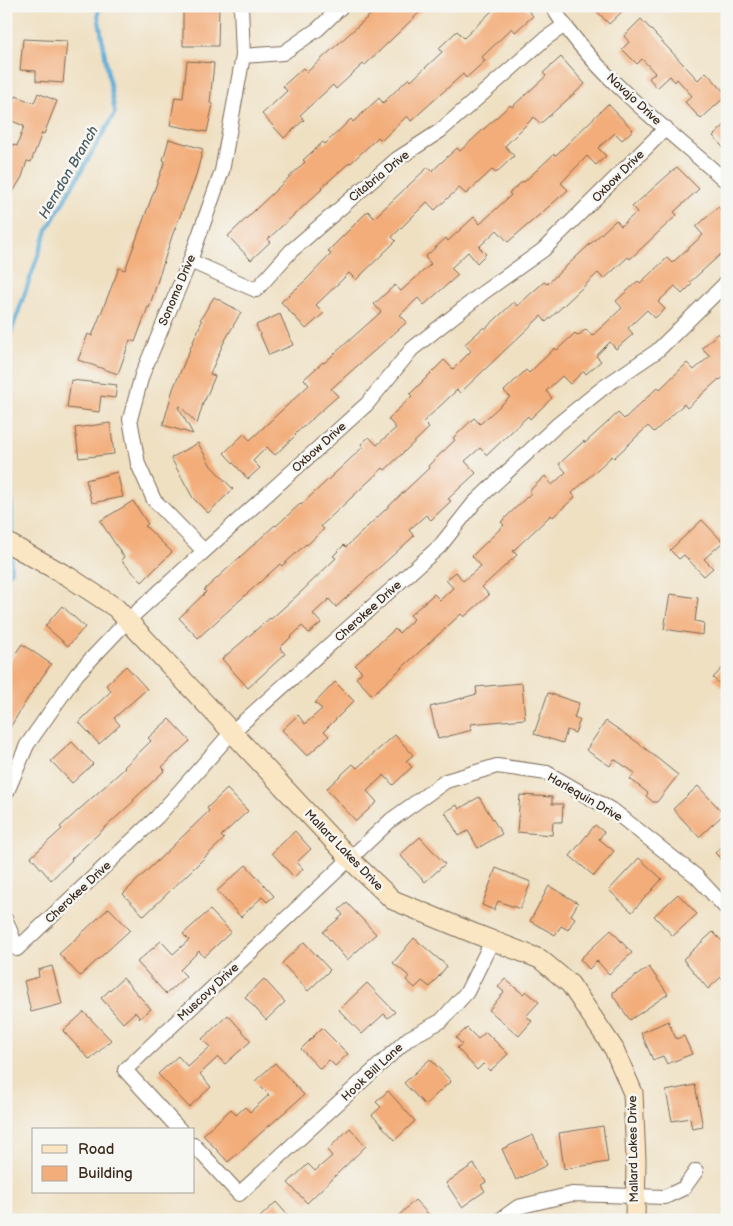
<svg xmlns="http://www.w3.org/2000/svg" width="733" height="1226" font-family="'Balsamiq Sans',sans-serif">
<style>
.lines{fill:none;stroke-linecap:round;stroke-linejoin:round}
.stream{stroke:#5eacd7;stroke-width:4}
.building{fill:#f3ad7a}
.street-casing{stroke:#7a6a57;stroke-width:16}
.secondary-casing{stroke:#7a6a57;stroke-width:21}
.street{stroke:#fff;stroke-width:14}
.secondary{stroke:#fbe6c4;stroke-width:19}
.labels{text-anchor:middle;stroke-width:5;stroke-linejoin:round;paint-order:stroke}
.street-label{font-size:12px;fill:#3b2a1e;stroke:#f6f6f2}
.water-label{font-size:14px;font-style:italic;fill:#47585f;stroke:#f6f6f2}
</style>
<rect width="100%" height="100%" fill="#f6f6f2"/>
<filter id="ink" filterUnits="userSpaceOnUse"><feTurbulence type="fractalNoise" baseFrequency=".02" numOctaves="2"/><feDisplacementMap in="SourceGraphic" scale="10" xChannelSelector="R" yChannelSelector="G"/><feConvolveMatrix kernelMatrix="1 2 1 2 8 2 1 2 1" color-interpolation-filters="sRGB"/></filter>
<filter id="wash" filterUnits="userSpaceOnUse"><feTurbulence type="fractalNoise" baseFrequency=".0096" numOctaves="4" result="noise"/><feDisplacementMap in="SourceGraphic" scale="20" xChannelSelector="R" yChannelSelector="G"/><feGaussianBlur stdDeviation="1.12" result="paint"/><feColorMatrix in="noise" values="0 0 0 0 0 0 0 0 0 0 0 0 0 0 0 0 0 1.4 0 .05"/><feComposite in="paint" operator="in"/></filter>
<g filter="url(#wash)">
<rect width="100%" height="100%" fill="#efe0c2"/>
<g class="lines">
<path class="stream" d="M6,347L47,230L115,113L98,15L99,6
M6,463L11,473L12,537
M6,577L11,572V552"/>
</g>
<g id="blocks">
<path class="building" d="M183,6H219L218,46H183Z
M380,6H426L364,66L363,64L336,89L333,85L300,115L304,120L284,138L262,114L287,91L283,86L303,68L307,72Z
M497,6H524L533,16L515,32L512,28L482,57L485,61L466,78L463,74L411,121L407,116L382,140L378,137L351,163L350,162L321,188L322,189L268,239L270,242L251,260L228,236L305,162L303,160L323,142L325,144L351,119L353,122L379,98L383,103L409,78L411,81L442,52L439,48L457,31L464,38Z
M592,6H628L609,24Z
M641,19L698,80L706,72L727,95L701,119L685,102L692,96L677,79L675,82L670,76L657,88L649,78L655,73L642,59L637,64L622,49L629,42L624,36Z
M23,39L67,41L63,83L36,81V71L20,70Z
M561,57L585,84L540,124L534,117L505,146L514,156L496,173L492,170L466,194L459,188L435,210L427,202L392,237L396,241L356,280L349,273L316,305L324,313L306,329L281,302L306,280L331,254L328,251L368,211L374,218L428,167L432,171L457,148L460,151L510,105L512,107L546,76L543,73Z
M187,61L214,63L210,103L213,104L207,132L170,125L175,97L183,98Z
M38,93L57,101L44,134L42,133L31,162L27,161L22,177L6,204V142L17,146L24,126L7,119L16,96L34,103Z
M608,104L633,130L622,140L615,133L598,148L606,156L596,165L587,156L561,183L568,190L508,242L497,230L479,247L486,254L477,263L468,252L451,268L458,275L424,305L418,298L400,315L407,322L331,389L338,396L295,434L296,435L275,455L267,447L253,461L260,468L248,479L224,453L244,434L250,440L309,385L304,379L323,362L324,363L381,312L374,304L395,285L401,291L431,264L425,257L446,238L448,241L474,217L480,224L511,195L509,193L523,181L524,182L554,154L556,155Z
M727,123V152L713,136Z
M169,139L203,149L195,179L172,236L149,308L148,307L135,342L130,340L118,374L78,360L88,334L92,336L119,268L125,270L165,161L163,160Z
M677,167L699,189L674,212L677,215L630,259L628,257L604,279L598,273L546,322L541,316L460,393L457,390L423,422L429,428L404,452L385,470L383,468L321,526L324,529L307,545L306,544L282,566L280,564L198,638L179,618L206,592L204,590L275,525L276,526L300,504L301,505L363,447L361,444L369,437L377,445L396,428L388,419L412,396L410,394L444,360L453,369L471,351L465,344L484,327L485,329L514,302L517,306L544,282L547,284L616,220L621,226L637,212L632,207Z
M718,207L727,216V261L721,254L690,282L692,284L682,294L675,286L658,302L665,309L655,318L647,310L628,328L633,334L616,349L610,342L596,356L601,361L586,374L584,371L570,384L562,376L546,391L552,398L530,419L528,416L487,455L480,448L465,461L476,473L448,499L451,501L431,520L426,515L409,530L414,536L336,607L329,599L313,614L321,623L309,633L302,626L280,648L285,654L248,688L222,659L270,618L271,619L302,591L336,558L333,556L344,545L346,547L429,468L428,466L455,440L453,438L474,418L480,424L510,397L504,391L526,370L529,373L555,348L557,350L575,333L578,336L586,329L592,336L622,308L616,301L638,281L640,283L667,258L672,263L703,235L696,227Z
M214,297L241,312L223,344L210,374L215,376L205,400H204L197,424L180,406L178,407L193,434L163,425L173,389L202,321L200,320Z
M280,314L293,345L269,355L256,325Z
M718,333L727,343V374L720,380L719,379L687,408L684,404L654,432L648,426L614,458L612,456L572,493L575,497L553,517L551,515L513,551L517,555L482,587L489,595L464,617L461,614L372,695L356,678L362,672L355,665L395,629L399,633L414,619L410,615L434,594L440,600L453,588L446,580L456,572L463,581L481,566L472,556L504,525L501,522L531,493L529,491L545,476L552,485L566,472L559,464L584,441L585,443L618,413L624,419L658,387L660,389L687,363L694,370L710,356L702,348Z
M71,380L117,385L115,398L101,396L99,412L67,408Z
M110,423L114,454L79,458L75,428Z
M198,443L211,466L233,489L208,513L193,498L171,458Z
M117,472L123,497L92,503L86,480Z
M133,501L148,524L145,526L172,552L142,582L121,560L124,557L100,521Z
M702,520L723,542L704,559L713,568L704,576L684,555L679,559L670,550Z
M670,594L698,598L695,621L704,623L703,635L664,629Z
M62,606L85,627L68,646L45,626Z
M22,644L51,664L28,698L6,734V667Z
M727,663V691L713,678Z
M126,666L147,689L114,718L120,725L99,744L79,722L111,691L106,685Z
M335,682L354,701L324,731L329,736L307,756L282,730L298,715L305,724L322,709L315,703Z
M522,683L525,719L470,724L472,730L438,739L430,707L477,694L476,687Z
M548,693L579,703L574,718L580,720L575,733L567,730L563,743L534,734Z
M169,719L190,741L162,767L165,770L133,800L134,801L71,859L72,860L51,880L31,857L62,829L60,827L125,768L124,767L151,741L148,738Z
M606,721L637,742L678,775L657,802H653L646,796L648,793L630,779L635,773L614,759L610,766L586,750Z
M395,735L413,755L406,761L412,767L393,785L384,775L367,791L377,802L356,821L326,789L353,764L357,768Z
M72,742L93,764L72,783L51,761Z
M698,786L724,814L699,837L673,809Z
M227,789L248,811L221,836L224,839L144,916L123,894L209,811L207,808Z
M520,795L552,797V804H563L562,822H553L552,835L517,832Z
M479,797L502,834L478,848L468,831L459,836L445,812L457,805L459,809Z
M595,825L604,832L599,839L614,851L594,876L570,856Z
M295,831L311,849L297,862L303,869L294,877L272,853Z
M420,837L445,864L425,882L400,855Z
M727,842V865L715,853Z
M639,858L662,879L632,912L609,890Z
M246,865L274,896L267,902L262,897L241,917L217,891Z
M496,868L531,882L520,909L498,901L494,910L482,905Z
M549,886L578,903L571,915L575,918L568,930L561,926L555,935L530,921Z
M678,894L697,914L673,936L654,916Z
M347,903L376,934L347,960L323,932L343,915L339,910Z
M109,908L130,930L80,976L59,954Z
M210,910L231,932L204,957L199,951L180,970L186,976L166,994L137,962L161,941L173,954L189,940L183,934Z
M611,930L632,953L609,974L597,961L589,969L580,959Z
M713,932L727,946V987L721,977L708,989L683,959Z
M414,938L447,966L430,987L422,981L415,988L406,980L409,976L393,963Z
M304,942L330,970L308,991L282,963Z
M52,966L62,1004L31,1012L24,981L39,977L38,970Z
M649,967L668,994L630,1020L613,996V992Z
M123,978L151,1009L140,1018L135,1012L123,1023L101,998Z
M264,979L285,1002L266,1020L245,997Z
M505,979L523,994L526,991L539,1002L526,1016L532,1021L519,1036L489,1010L504,992L498,987Z
M367,983L395,1012L388,1018L384,1014L362,1034L339,1010Z
M84,1012L111,1040L90,1060L63,1031Z
M228,1015L251,1041L225,1064L218,1057L200,1074L211,1087L189,1107L158,1074L178,1056L188,1067L210,1047L202,1039Z
M668,1021L676,1039L684,1036L692,1054L667,1064L663,1056L653,1060L641,1033Z
M322,1028L348,1054L335,1066L329,1060L320,1069L301,1049Z
M467,1028L478,1039L486,1032L508,1054L490,1071L483,1064L477,1070L457,1048L462,1044L456,1038Z
M430,1059L451,1081L425,1105L404,1083Z
M275,1063L304,1095L228,1162L203,1135L231,1109L236,1115L245,1107L250,1112L269,1095L255,1081Z
M695,1085L703,1127L692,1129L690,1118L672,1121L666,1091Z
M388,1091L415,1121L395,1140L372,1115L381,1107L376,1102Z
M603,1126L608,1162L564,1169L559,1133Z
M350,1128L366,1146L307,1203L288,1183L308,1164L315,1171L332,1156L327,1150Z
M533,1135L547,1165L516,1180L502,1149Z
M474,1164L486,1182L481,1185L485,1191L462,1207L446,1183Z
M415,1200L434,1220H394Z
M276,1202L292,1220H257Z"/>
</g>
</g>
<g filter="url(#ink)">
<use href="#blocks" fill-opacity="0" stroke="#7a6a57" stroke-width="1"/>
<g class="lines">
<g class="street-casing">
<path id="street" d="M552,6C593,74 668,130 727,182
M243,56L283,53L318,29L342,6
M190,261L256,290L291,251L397,159L440,131L546,38L565,25
M204,551L154,500L138,464L130,419L142,375L190,261L222,171L243,56L241,6
M6,794L27,745L77,674L128,620L367,404L412,349L484,292L543,250L666,128
M6,920L17,949L157,817L232,732L440,546L474,503L556,426L604,387L657,351L727,282
M180,1130L125,1070L391,820L446,781L497,766L547,773L615,812L696,876L727,909
M194,1145L239,1194L409,1038L441,1021L467,992L492,941
M500,1220L518,1207L572,1194L665,1197L684,1188L696,1171"/>
</g>
<g class="secondary-casing">
<path id="secondary" d="M6,542L69,577L116,608L358,867L393,900L473,933L540,959L570,984L614,1049L633,1093L636,1160L635,1220"/>
</g>
<use href="#street" class="street"/>
<use href="#secondary" class="secondary"/>
</g>
</g>
<g class="labels">
<g class="street-label">
<text transform="translate(634 99) rotate(43)" y="4">Navajo Drive</text>
<text transform="translate(379 176) rotate(-39)" y="4">Citabria Drive</text>
<text transform="translate(618 176) rotate(-45)" y="4">Oxbow Drive</text>
<text transform="translate(177 290) rotate(-67)" y="4">Sonoma Drive</text>
<text transform="translate(319 447) rotate(-42)" y="4">Oxbow Drive</text>
<text transform="translate(368 611) rotate(-42)" y="4">Cherokee Drive</text>
<text transform="translate(585 797) rotate(30)" y="4">Harlequin Drive</text>
<text transform="translate(344 850) rotate(46)" y="4">Mallard Lakes Drive</text>
<text transform="translate(78 892) rotate(-43)" y="4">Cherokee Drive</text>
<text transform="translate(208 992) rotate(-43)" y="4">Muscovy Drive</text>
<text transform="translate(372 1072) rotate(-43)" y="4">Hook Bill Lane</text>
<text transform="translate(633 1149) rotate(-91)" y="4">Mallard Lakes Drive</text>
</g>
<g class="water-label">
<text transform="translate(68 172) rotate(-60)" y="5">Herndon Branch</text>
</g>
</g>
<rect width="733" height="1226" fill="none" stroke="#f6f6f2" stroke-width="25"/>
<rect x="32" y="1128" width="162" height="65" fill="#f6f6f2" stroke="#aba49d"/>
<rect x="42" y="1145" width="25" height="8" fill="#fbe6c4" stroke="#aba49d"/>
<text x="78" y="1154" font-size="15" fill="#3b2a1e">Road</text>
<rect x="42" y="1166" width="25" height="15" fill="#f3ad7a" stroke="#aba49d"/>
<text x="78" y="1178" font-size="15" fill="#3b2a1e">Building</text>
</svg>
